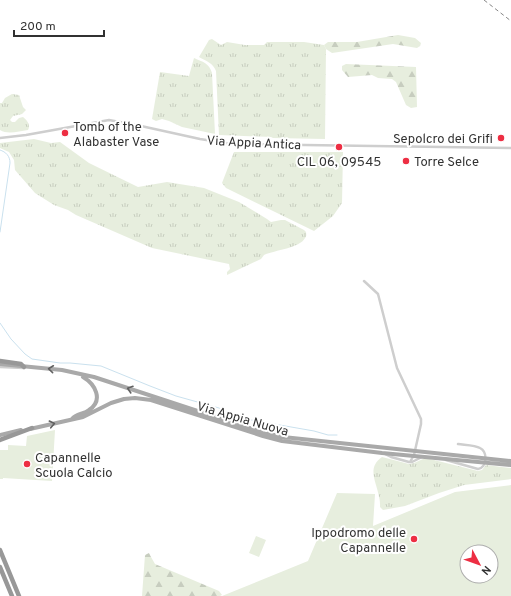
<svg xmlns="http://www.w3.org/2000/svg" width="511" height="596" font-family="Overpass,sans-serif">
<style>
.grass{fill:url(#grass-tufts)}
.forest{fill:url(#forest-firs)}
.pitch{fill:#e7eede;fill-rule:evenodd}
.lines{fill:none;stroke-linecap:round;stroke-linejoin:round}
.stream{stroke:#cae1ee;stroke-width:1}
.street{stroke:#cecece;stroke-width:2.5}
.primary{stroke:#a9a9a9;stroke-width:4}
.highway{stroke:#989898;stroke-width:4.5}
.rail{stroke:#868686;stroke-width:1;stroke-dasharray:4 3;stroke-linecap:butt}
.oneway{stroke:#616161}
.poi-dot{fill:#ed2e43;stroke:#fff;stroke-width:1.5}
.labels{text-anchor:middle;stroke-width:4;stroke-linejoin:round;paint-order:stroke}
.poi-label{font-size:13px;fill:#313131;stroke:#fff;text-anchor:start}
.street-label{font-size:13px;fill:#313131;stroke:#fff}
</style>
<defs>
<pattern id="grass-tufts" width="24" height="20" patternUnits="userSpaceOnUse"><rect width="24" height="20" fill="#e7eede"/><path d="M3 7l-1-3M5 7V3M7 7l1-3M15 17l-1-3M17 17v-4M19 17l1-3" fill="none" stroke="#c7cdbf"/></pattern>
<pattern id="forest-firs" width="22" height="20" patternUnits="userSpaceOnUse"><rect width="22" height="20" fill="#e7eede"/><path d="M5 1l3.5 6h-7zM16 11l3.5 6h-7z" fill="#c7cdbf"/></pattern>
</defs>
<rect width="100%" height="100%" fill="#fff"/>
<path class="grass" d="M212,39L221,45L227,42L245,45H264L267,42H304L324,45L326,49L325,139L273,138L271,137L219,135L216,71C213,63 206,61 199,57L209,40Z
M194,58C203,62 209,63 212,73L215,134L182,127L169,121L162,119L156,121L152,119L160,72L189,76Z
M12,94L19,95L23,107L26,110L22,114L13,116L10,120L12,122H15L19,118L23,117C27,120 31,125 28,130C19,131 8,135 0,130V103H2L5,98Z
M34,139L51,143L60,142L89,163L138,187L167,182L204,188L239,202L267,219L271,222L281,220H285L304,230L306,232C306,234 307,236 305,238C300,248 275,250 264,255L261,259L227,275V272L230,269L229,264L152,248L76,215L68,210L54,205L35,193L15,170L14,160L9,152L0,148V143Z
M234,152H343L342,203L333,216L314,231L226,188L222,183Z
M382,457L409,464L414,463L423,459H430L478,471L482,470L486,465L511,468V479L464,485L439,493L405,506L383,510L380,507C380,504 380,500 379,497C377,483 366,468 382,457Z"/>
<path class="forest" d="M398,35L415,38L421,43L420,46L417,48L393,44L332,53L326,49L324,45L328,42H357Z
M346,64L416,67L417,107L411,108L406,105L396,82L392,79L378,78L372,75L348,77L342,70V66Z
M149,553L151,557L155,564L219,591L222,595L220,596H142L145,555Z"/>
<path class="pitch" d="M55,430L52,481L3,478V479H0V450H8V445L26,446L27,436Z
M511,485V596H222L308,561L337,493L375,494L373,526L455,492ZM467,552H491V576H467Z
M256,536L266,540L259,557L249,553Z"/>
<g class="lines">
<path class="stream" d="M0,150C6,152 10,156 10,163L0,232
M0,323L11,339L25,354L32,359L60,363H70L101,366L150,386L176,396L219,408L234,417L314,431L328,435H337"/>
<path class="street" d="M0,138L26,135L109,120L141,126L200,139L232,144L511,148
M364,281L378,294L397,368L421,419V424L414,455L410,462
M0,367L24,368
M385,454L391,457L409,462H412L422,457
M446,460L478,469C487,468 488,452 480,448C475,445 464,445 458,444"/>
<path class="primary" d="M0,364L62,370L94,377L262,432L283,437L511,461
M72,419C76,414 84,414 89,410C104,400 95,384 83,377
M30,429L83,417L111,403L124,399L135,398L151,400L263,436L282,441L382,453L511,465
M0,435L21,430"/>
<path class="highway" d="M0,361L21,364L24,367
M0,440L32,428
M0,550L19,596
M0,567L12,596"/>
<path class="rail" d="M484,0L511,21"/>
</g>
<defs><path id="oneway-chevron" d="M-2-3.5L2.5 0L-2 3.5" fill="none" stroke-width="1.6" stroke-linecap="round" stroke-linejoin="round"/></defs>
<g class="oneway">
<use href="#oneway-chevron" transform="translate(51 369) rotate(-174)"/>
<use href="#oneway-chevron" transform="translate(130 389) rotate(-162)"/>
<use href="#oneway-chevron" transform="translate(52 424) rotate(-12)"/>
</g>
<g class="poi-dot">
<circle cx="65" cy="133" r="4"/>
<circle cx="501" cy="138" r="4"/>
<circle cx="339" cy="147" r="4"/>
<circle cx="406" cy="161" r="4"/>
<circle cx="27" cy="464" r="4"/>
<circle cx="414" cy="539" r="4"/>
</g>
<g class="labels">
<g class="poi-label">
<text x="73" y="131">Tomb of the<tspan x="73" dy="15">Alabaster Vase</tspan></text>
<text x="493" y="143" text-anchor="end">Sepolcro dei Grifi</text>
<text x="339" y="166" text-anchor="middle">CIL 06, 09545</text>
<text x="414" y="166">Torre Selce</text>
<text x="35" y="462">Capannelle<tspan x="35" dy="15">Scuola Calcio</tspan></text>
<text x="406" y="537" text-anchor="end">Ippodromo delle<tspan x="406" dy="15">Capannelle</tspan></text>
</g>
<g class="street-label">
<text transform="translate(254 142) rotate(3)" y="5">Via Appia Antica</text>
<text transform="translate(243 418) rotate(16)" y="5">Via Appia Nuova</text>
</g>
</g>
<g transform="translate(479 564) rotate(131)"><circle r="19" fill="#ffffff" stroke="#adadad"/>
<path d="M0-3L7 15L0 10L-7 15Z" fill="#ed2e43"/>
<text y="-6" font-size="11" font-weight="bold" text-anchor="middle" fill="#313131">N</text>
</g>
<path d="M14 30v6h90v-6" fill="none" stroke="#313131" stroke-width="2"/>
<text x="20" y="30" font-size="12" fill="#313131" stroke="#ffffff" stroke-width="3" paint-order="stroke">200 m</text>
</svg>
